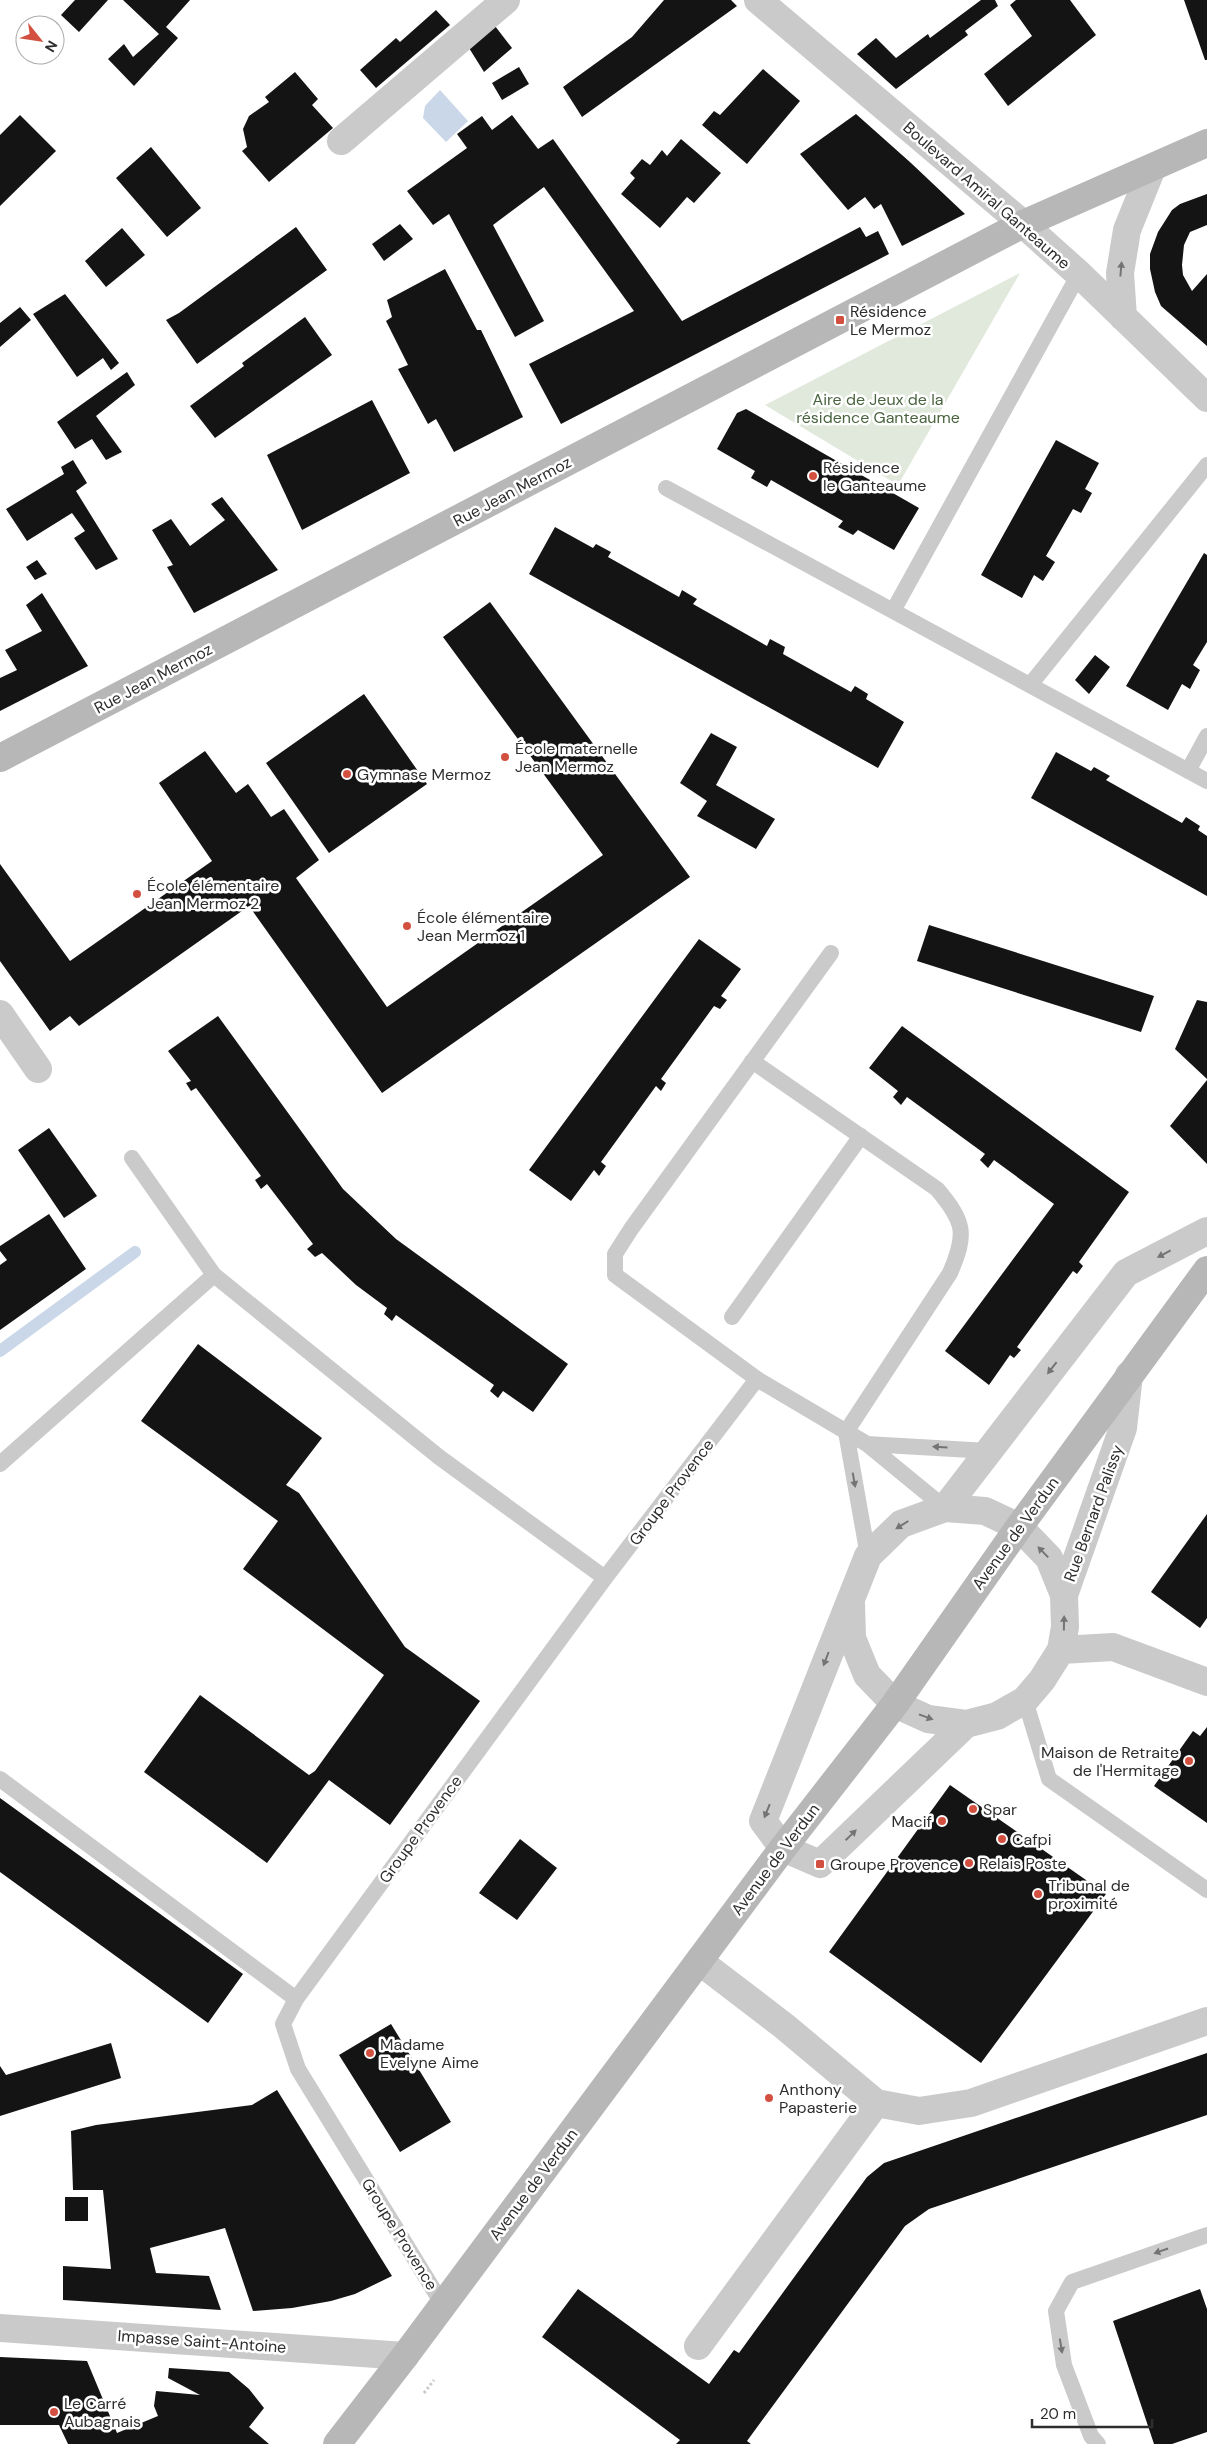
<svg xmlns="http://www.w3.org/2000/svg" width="1207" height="2444" font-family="'DM Sans',sans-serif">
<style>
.green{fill:#e1e9dc}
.water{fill:#cad7e8}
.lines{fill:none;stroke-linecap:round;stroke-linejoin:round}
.stream{stroke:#cad7e8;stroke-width:12}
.building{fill:#141414}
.path{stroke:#cacaca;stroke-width:3;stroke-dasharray:2.5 2.5;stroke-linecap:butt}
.service{stroke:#cacaca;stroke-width:16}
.minor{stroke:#cacaca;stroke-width:28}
.secondary{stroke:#b7b7b7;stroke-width:28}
.oneway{fill:#747474}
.poi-dot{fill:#d35041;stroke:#fff;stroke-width:2}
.labels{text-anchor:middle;stroke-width:5;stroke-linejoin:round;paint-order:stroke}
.street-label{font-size:16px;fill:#2d2d2d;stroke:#fff}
.poi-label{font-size:16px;fill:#2d2d2d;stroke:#fff;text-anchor:start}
.park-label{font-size:16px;fill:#4a643f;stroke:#fff}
</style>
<rect width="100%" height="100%" fill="#fff"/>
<path class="green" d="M1020,273L898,485L765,405Z"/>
<path class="water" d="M440,90L468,121L446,142L423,118L425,106Z"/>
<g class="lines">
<path class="stream" d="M0,1351L135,1252"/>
</g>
<path class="building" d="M75,0H108L79,32L61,15Z
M123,0H190L166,27L178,38L134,86L108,59L124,44L133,57L159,34Z
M664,0H731L737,6L582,117L563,87L632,37Z
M981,0H995L998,6L965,31L968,35L896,89L857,54L876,38L896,58L928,34L930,38Z
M1016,0H1070L1096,35L1008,106L984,74L1032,36L1010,5Z
M1184,0H1207V60H1205Z
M436,10L450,25L376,88L360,70L396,38L400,42Z
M495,26L512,48L484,72L469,48Z
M519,67L529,84L502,100L492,83Z
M763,69L800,101L747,164L702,125L714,111L720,115Z
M295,72L318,99L312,105L333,128L269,182L242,151L247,147L243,129L249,116L269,102L265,97Z
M856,114L911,163L965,214L902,246L881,204L874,209L865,197L848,210L800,154Z
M20,115L56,151L0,206V135Z
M512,115L538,149L553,139L682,321L860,227L866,237L878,231L889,254L561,424L529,364L634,311L544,187L493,225L544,321L515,337L449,214L433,225L407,191L467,148L457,134L482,116L492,130Z
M681,139L721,173L694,203L687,197L660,228L621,194L635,178L630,173L642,159L650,165L662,150L667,156Z
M151,147L201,208L167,237L116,178Z
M1207,194V225L1190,232L1184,245L1182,265L1183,275L1192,291L1207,274V346L1161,306L1155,292L1150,269V254L1158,232L1172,210L1180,204Z
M400,224L413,239L384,261L372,244Z
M296,227L327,270L197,364L166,320L179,313Z
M122,228L145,255L106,287L85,261Z
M445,269L477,330H481L523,417L454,452L436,419L428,424L398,369L408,365L386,321L392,317L387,300Z
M65,294L119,363L111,370L103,358L77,377L33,314Z
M20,307L31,320L0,347V323Z
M305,317L332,355L215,438L190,406L244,366L242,363Z
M127,372L135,385L96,416L122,452L106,460L92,439L75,449L57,422Z
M372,400L410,473L302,530L267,455Z
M746,409L919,508L894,550L858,530L853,535L838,527L843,521L771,480L767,487L751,478L755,471L717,449L737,413Z
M1056,440L1099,463L1085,489L1092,493L1081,513L1073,509L1046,556L1055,562L1043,581L1034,575L1022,598L981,575Z
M73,460L87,483L76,491L118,559L96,570L74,538L85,531L72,513L27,541L6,509L64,474L61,467Z
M222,497L278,570L194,613L167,567L173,565L152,530L171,519L190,546L225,520L211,504Z
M555,527L593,548L596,544L611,552L608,557L679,597L682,590L697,599L693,604L767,646L770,639L785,647L783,654L851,692L855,686L868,694L866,699L904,722L878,768L529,574Z
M1204,553L1207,555V642L1193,665L1200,670L1190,689L1182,684L1168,710L1126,686Z
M37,560L47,574L35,580L26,567Z
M42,593L88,666L0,711V678L17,670L5,650L42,631L26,605Z
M490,602L690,877L382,1093L249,906L79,1026L70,1016L50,1031L0,961V864L70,961L212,861L159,783L205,751L236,793L248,784L271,817L284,809L319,860L296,878L387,1007L603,855L443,637Z
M1095,655L1110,667L1089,694L1075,680Z
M364,694L427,784L329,853L266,763Z
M711,733L737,747L716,785L775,819L756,849L697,816L707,801L680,783Z
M1056,752L1091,771L1094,767L1110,776L1106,780L1182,823L1186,817L1200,826L1198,830L1207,836V896L1031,798Z
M929,925L1154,996L1141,1032L917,961Z
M699,939L741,969L721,996L727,1000L720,1009L714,1006L661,1079L666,1083L661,1091L656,1086L601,1162L606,1166L599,1176L594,1170L571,1201L529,1170Z
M1197,1000L1207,1002V1079L1175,1049Z
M218,1016L343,1189L396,1239L568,1364L533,1412L503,1391L498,1398L490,1391L494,1385L396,1315L392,1321L384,1314L387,1308L356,1285L322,1253L315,1257L307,1249L313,1244L267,1184L261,1189L255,1180L261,1176L196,1088L191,1091L186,1083L191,1081L168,1051Z
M902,1026L1129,1192L1079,1262L1083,1266L1077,1274L1073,1271L1017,1347L1021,1350L1014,1358L1010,1355L989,1385L945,1351L1054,1204L994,1160L988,1168L980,1160L985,1154L907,1097L901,1105L893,1097L898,1091L869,1068Z
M1207,1080V1164L1170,1126Z
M49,1128L97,1196L64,1218L18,1150Z
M49,1214L86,1269L0,1330V1265L7,1260L0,1251V1246Z
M198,1344L322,1438L286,1485L299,1493L405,1647L480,1701L390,1825L329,1780L267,1863L144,1772L200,1695L309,1775L315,1771L384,1675L243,1569L278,1521L141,1421Z
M1207,1514V1618L1200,1628L1151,1592Z
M1207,1727V1823L1154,1786L1193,1731L1200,1736Z
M950,1785L1106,1894L981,2063L829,1952Z
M0,1798L243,1974L208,2023L0,1872Z
M520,1839L557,1868L517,1920L479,1893Z
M391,2024L451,2122L400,2152L339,2055Z
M111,2043L121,2078L0,2116V2066L6,2075Z
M1207,2053V2115L929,2209L905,2226L747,2441L751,2444H676L680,2440L542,2337L578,2289L709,2384L734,2350L739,2353L867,2177L884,2163Z
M277,2090L392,2276L355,2294L331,2301L292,2308L253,2311L225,2228L150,2248L156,2273L209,2276L221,2310L63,2300V2266L111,2269L103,2190H73L71,2131L96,2125L252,2105Z
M65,2197H88V2221H65Z
M1200,2289L1207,2309V2432L1172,2444H1154L1113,2321Z
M0,2357L87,2361L117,2433L158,2416L154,2406L156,2391L200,2395L168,2378L169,2368L229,2372L249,2389L264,2408L249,2427L269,2444H68L59,2425H0Z"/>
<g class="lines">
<path class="path" d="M424,2393L434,2380"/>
<path class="service" d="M666,488L1207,781
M893,611L1079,274
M1030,685L1207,465
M1188,771L1207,736
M831,953L631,1229L615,1254V1275L757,1379L867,1444L945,1508
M752,1061L937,1189C965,1222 967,1234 950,1273L846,1432L868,1556
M132,1158L214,1275L439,1457L605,1578
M732,1317L861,1136
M867,1444L988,1451
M0,1464L214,1275
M1025,1700L1049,1779L1207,1890
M0,1779L296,1999
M443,2305L298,2069L283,2024L296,1999L605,1578L757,1379
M1098,2444L1091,2436L1064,2365L1056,2311L1072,2282L1207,2235"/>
<path class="minor" d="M758,0L1023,224L1079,274L1207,398
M341,141L506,0
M1123,317L1120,273L1127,230L1152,168
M0,1014L38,1069
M945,1508L1126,1273L1207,1231
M1064,1595L1049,1558L1019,1527L985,1511L945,1508L901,1524L868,1556L763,1821L783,1848L820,1864L966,1724L997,1716L1025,1700L1042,1680L1061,1650L1065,1627L1064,1595L1123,1428L1129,1375
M851,1604L852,1638L867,1675L895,1704L928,1719L966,1724
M1061,1650L1113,1647L1207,1682
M876,2103L919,2111L971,2103L1207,2021
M0,2328L405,2356
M698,2346L876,2103L784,2026L699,1961"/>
<path class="secondary" d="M0,758L1023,224L1207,143
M337,2444L405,2356L783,1848L895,1704L1019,1527L1207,1270"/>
</g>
<defs><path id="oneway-solid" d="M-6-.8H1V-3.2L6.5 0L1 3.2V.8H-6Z" transform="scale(1.25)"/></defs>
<g class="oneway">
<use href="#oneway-solid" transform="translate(1121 269) rotate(-85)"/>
<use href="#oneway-solid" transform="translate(1164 1254) rotate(152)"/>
<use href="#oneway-solid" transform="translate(1052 1368) rotate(128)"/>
<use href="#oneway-solid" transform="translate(940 1447) rotate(-177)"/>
<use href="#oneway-solid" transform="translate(854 1480) rotate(80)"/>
<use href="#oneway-solid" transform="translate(902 1525) rotate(148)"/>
<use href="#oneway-solid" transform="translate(1043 1552) rotate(-134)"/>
<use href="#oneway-solid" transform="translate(1064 1623) rotate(-89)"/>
<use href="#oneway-solid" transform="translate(826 1659) rotate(111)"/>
<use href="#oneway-solid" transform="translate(926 1717) rotate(20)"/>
<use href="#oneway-solid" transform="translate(767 1811) rotate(112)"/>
<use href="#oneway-solid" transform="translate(851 1835) rotate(-44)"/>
<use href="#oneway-solid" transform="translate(1161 2251) rotate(161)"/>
<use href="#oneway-solid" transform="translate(1061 2346) rotate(81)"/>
</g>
<g class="poi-dot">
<rect x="835" y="315" width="10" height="10" rx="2.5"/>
<circle cx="813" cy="476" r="5"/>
<circle cx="505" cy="757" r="5"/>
<circle cx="347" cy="774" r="5"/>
<circle cx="137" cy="894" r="5"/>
<circle cx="407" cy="926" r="5"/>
<circle cx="1189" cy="1761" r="5"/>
<circle cx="973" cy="1809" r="5"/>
<circle cx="942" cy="1821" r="5"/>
<circle cx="1002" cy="1839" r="5"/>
<circle cx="969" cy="1863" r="5"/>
<rect x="815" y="1859" width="10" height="10" rx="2.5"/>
<circle cx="1038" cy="1894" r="5"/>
<circle cx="370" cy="2053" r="5"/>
<circle cx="769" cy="2098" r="5"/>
<circle cx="54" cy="2412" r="5"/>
</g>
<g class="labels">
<g class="street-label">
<text transform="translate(987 195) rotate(41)" y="6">Boulevard Amiral Ganteaume</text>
<text transform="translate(512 491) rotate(-28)" y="6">Rue Jean Mermoz</text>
<text transform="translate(153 678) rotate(-28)" y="6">Rue Jean Mermoz</text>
<text transform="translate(671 1492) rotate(-53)" y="6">Groupe Provence</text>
<text transform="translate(1093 1513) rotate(-70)" y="6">Rue Bernard Palissy</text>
<text transform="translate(1015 1533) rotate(-54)" y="6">Avenue de Verdun</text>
<text transform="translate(420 1829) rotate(-54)" y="6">Groupe Provence</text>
<text transform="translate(775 1859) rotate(-53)" y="6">Avenue de Verdun</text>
<text transform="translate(533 2184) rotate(-53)" y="6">Avenue de Verdun</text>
<text transform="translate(400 2234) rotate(58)" y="6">Groupe Provence</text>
<text transform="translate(202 2341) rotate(4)" y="6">Impasse Saint-Antoine</text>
</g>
<g class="poi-label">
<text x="850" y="317">Résidence<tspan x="850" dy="18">Le Mermoz</tspan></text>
<text x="823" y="473">Résidence<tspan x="823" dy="18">le Ganteaume</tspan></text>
<text x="515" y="754">École maternelle<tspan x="515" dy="18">Jean Mermoz</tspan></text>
<text x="357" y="780">Gymnase Mermoz</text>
<text x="147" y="891">École élémentaire<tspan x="147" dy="18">Jean Mermoz 2</tspan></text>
<text x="417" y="923">École élémentaire<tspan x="417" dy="18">Jean Mermoz 1</tspan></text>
<text x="1179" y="1758" text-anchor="end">Maison de Retraite<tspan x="1179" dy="18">de l'Hermitage</tspan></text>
<text x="983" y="1815">Spar</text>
<text x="932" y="1827" text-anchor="end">Macif</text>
<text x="1012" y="1845">Cafpi</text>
<text x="979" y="1869">Relais Poste</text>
<text x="830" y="1870">Groupe Provence</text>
<text x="1048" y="1891">Tribunal de<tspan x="1048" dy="18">proximité</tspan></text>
<text x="380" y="2050">Madame<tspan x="380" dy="18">Evelyne Aime</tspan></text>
<text x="779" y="2095">Anthony<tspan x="779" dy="18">Papasterie</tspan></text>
<text x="64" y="2409">Le Carré<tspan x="64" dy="18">Aubagnais</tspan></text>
</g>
<g class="park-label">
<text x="878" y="405">Aire de Jeux de la<tspan x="878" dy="18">résidence Ganteaume</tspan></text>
</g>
</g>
<g transform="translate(40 40) rotate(120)"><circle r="24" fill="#ffffff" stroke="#ababab"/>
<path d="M0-4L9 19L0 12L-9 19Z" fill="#d35041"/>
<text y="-8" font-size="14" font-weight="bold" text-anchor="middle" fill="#2d2d2d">N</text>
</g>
<path d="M1032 2419v8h120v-8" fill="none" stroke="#2d2d2d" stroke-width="2.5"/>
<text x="1040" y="2419" font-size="15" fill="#2d2d2d" stroke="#ffffff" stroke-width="4" paint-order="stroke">20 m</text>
</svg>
